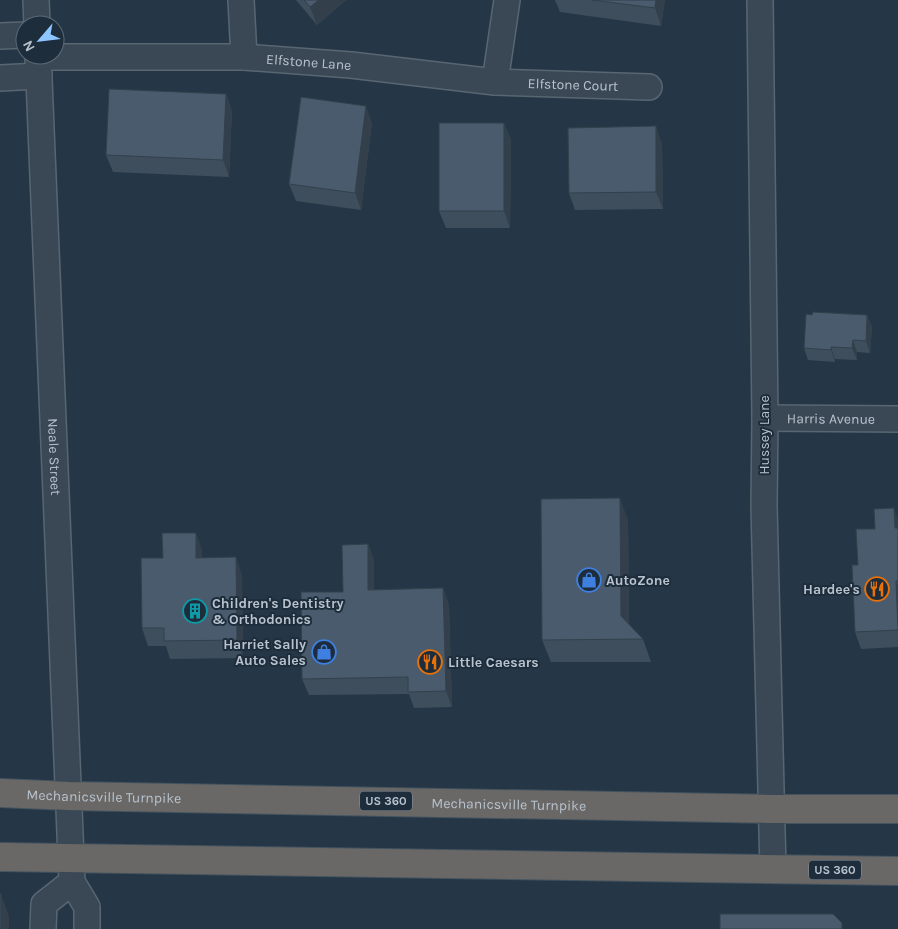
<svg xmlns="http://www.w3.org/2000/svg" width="898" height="929" font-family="Karla,sans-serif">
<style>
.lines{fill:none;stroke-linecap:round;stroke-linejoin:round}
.minor-casing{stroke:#596672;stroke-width:28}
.trunk-casing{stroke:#44535f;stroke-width:30}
.minor{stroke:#3a4855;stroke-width:25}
.trunk{stroke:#6a6866;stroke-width:28}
.wall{fill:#3f4e5d}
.shaded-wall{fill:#33404c}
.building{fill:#495b6c;stroke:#33404c}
.labels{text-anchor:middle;stroke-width:4;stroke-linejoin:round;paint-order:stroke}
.shield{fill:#1e2d3b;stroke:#8a96a2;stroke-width:1}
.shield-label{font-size:12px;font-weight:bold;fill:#b8c3ce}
.street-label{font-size:14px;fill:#b8c3ce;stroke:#1e2d3b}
.poi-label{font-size:14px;font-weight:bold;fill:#b8c3ce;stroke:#1e2d3b;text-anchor:start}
</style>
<rect width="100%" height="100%" fill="#253746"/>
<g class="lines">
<g class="minor-casing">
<g id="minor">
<path d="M36,0L37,25"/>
<path d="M241,0L244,57"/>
<path d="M760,0L765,418L764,506L773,870"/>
<path d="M0,36L25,35"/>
<path id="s1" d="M38,55L72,882L87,907V929"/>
<path id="s2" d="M38,57H244L351,65L495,82L507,0"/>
<path d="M0,78L39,76"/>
<path id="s3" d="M495,82L649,87"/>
<path id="s4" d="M765,418L898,419"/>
<path d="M43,929L44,904L72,882"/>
</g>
</g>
<g class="trunk-casing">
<g id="trunk">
<path id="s5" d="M0,793L69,796L772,809H898"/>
<path d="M0,857L898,871"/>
</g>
</g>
<use href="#minor" class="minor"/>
<use href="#trunk" class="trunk"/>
</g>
<path class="wall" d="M296,0H346L317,25Z
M555,0H665L661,26L560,12Z
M226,94L232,111L229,177L113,172L106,155Z
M372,123L361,210L296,201L289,184Z
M504,123L511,140L510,228H446L439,211Z
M662,144L663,209L575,210L569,193Z
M867,315L872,327L870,353L857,352V360L835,359V362L808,360L804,348Z
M898,519V647L861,649L855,632L858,565L875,529Z
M628,520L629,625L643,639L651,662H551L542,640Z
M368,544L374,561V590L443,588L449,605L452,707L414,708L409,694L309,695L302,679Z
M202,550V558L242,575L243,658L170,659L166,646H148L142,628L163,558Z"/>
<path class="shaded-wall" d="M319,0H346L317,25L310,7Z
M656,0H665L661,26L655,8Z
M226,94L232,111L229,177L223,160Z
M366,106L372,123L361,210L355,193Z
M504,123L511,140L510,228L504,211Z
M656,126L662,144L663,209L656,192Z
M867,315L872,327L870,353L866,341Z
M853,340L857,352V360L852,348Z
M831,347L835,359V362L831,350Z
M620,498L628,520L629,639L621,616Z
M894,508L898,519V536L895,528Z
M196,533L202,550V575L196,558Z
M368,544L374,561V607L368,590Z
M236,557L242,575L243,658L237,640Z
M896,581L898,585V620Z
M443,588L449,605L452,707L446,691Z
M1,894L9,916V929H1Z"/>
<path class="building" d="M304,0H319L310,7Z
M592,0H656L655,8Z
M109,89L226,94L223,160L106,155Z
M301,97L366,106L355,193L289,184Z
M439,123H504V211H439Z
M656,126V192L569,193L568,128Z
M813,312L867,315L866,341L853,340L852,348L831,347V350L804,348L806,314L812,315Z
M620,498L621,616L643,639L542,640L541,499Z
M894,508L895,528H898V581H896L898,630L855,632L852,565H858L856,529H875L874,509Z
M162,533H196V558L236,557L237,640L164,641V628H142L141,558H163Z
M368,544V590L443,588L446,691L408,692V677L302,679L301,592H343L342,545Z
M0,894H1V929H0Z
M720,914H833L842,923V929H720Z"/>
<defs>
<g id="shop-ring" transform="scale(1.25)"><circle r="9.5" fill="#1e2d3b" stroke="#3f7fe0" stroke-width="1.5"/><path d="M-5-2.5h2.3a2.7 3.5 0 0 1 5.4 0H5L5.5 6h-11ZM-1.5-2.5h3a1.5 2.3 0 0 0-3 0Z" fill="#3f7fe0"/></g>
<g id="restaurant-ring" transform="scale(1.25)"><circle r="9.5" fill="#1e2d3b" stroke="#e8710a" stroke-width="1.5"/><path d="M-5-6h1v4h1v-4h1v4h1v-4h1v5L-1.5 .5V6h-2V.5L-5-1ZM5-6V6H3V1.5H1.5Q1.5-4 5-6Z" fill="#e8710a"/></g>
<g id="building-ring" transform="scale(1.25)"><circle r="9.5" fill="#1e2d3b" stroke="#0f9aa8" stroke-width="1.5"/><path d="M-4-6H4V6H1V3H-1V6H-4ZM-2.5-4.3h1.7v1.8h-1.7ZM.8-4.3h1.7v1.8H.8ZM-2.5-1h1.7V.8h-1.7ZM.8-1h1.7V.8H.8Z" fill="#0f9aa8"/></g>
</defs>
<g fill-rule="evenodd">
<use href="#shop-ring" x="589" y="580"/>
<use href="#restaurant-ring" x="877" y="589"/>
<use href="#building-ring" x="195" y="611"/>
<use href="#shop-ring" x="324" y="652"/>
<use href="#restaurant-ring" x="430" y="662"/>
</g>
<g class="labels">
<g class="shield">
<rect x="360" y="791.5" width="52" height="19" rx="4"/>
<rect x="809" y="860.5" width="52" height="19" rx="4"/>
</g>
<g class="shield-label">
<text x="386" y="805">US 360</text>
<text x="835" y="874">US 360</text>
</g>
<g class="street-label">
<text dy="5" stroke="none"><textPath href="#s2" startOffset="271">Elfstone Lane</textPath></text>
<text dy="5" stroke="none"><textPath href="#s3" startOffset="78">Elfstone Court</textPath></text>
<text dy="5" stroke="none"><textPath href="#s4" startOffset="66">Harris Avenue</textPath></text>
<text transform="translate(764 435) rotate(-90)" y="5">Hussey Lane</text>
<text dy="5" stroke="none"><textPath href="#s1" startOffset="402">Neale Street</textPath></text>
<text dy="5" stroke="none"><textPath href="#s5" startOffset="104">Mechanicsville Turnpike</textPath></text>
<text dy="5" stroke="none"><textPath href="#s5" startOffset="509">Mechanicsville Turnpike</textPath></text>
</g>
<g class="poi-label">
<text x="606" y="585">AutoZone</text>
<text x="860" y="594" text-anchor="end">Hardee's</text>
<text x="212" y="608">Children's Dentistry<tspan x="212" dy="16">&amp; Orthodonics</tspan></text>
<text x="306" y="649" text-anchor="end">Harriet Sally<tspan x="306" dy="16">Auto Sales</tspan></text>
<text x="448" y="667">Little Caesars</text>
</g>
</g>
<g transform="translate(40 40) rotate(242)"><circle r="24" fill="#1e2d3b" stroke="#5c6976"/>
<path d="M0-4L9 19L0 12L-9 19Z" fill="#8cc5ff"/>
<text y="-8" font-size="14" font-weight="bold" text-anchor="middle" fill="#b8c3ce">N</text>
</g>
</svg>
